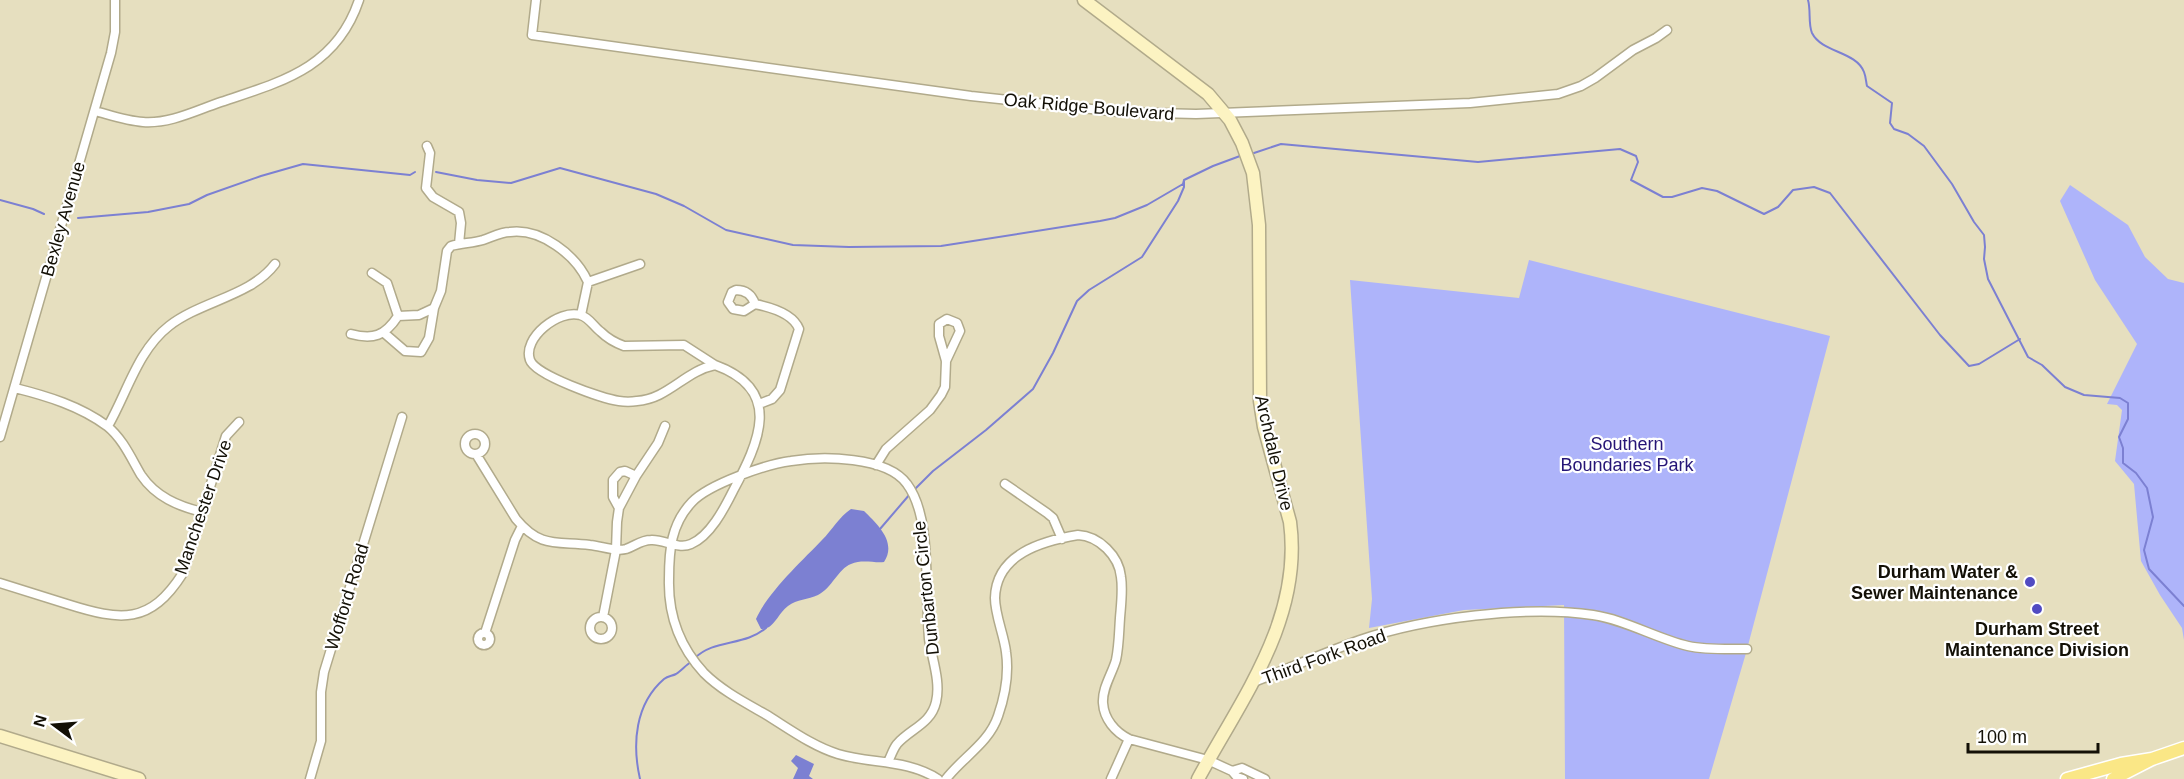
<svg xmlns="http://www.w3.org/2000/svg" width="2184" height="779" font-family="Arial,sans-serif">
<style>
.green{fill:#aeb4fa}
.water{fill:#7c80d2}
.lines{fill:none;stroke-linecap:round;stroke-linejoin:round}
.stream{stroke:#7c80d2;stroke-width:2}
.street-casing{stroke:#b1aa8b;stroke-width:11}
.secondary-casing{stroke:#b1aa8b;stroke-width:15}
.primary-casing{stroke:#fff;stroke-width:15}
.street{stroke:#fff;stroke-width:8}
.secondary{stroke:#fcf3c2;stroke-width:12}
.primary{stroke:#fae786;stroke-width:12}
.poi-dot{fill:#514bc2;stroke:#fff;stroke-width:2}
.labels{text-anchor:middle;stroke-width:4.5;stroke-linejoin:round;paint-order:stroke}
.street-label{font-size:18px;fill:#131006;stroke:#fff}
.park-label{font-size:18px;fill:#261576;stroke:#fff}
.poi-label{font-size:18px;font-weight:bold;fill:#131006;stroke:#fff;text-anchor:end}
</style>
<rect width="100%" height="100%" fill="#e6dfbf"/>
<path class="green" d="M2070,185L2128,225L2145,257L2168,279L2184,283V640L2182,628L2160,595L2141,561L2134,484L2115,461L2122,410L2117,405L2107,404L2137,344L2095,280L2060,201Z
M1529,260L1830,336L1746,653L1709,779H1565L1564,605L1464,610L1369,628L1372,599L1350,280L1519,298Z"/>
<path class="water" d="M851,509L864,511C878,525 897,542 884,562C873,563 862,559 851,564C838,569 832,588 818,595C808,600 797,599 788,606C778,613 774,630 761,629L756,619C768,592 802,561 822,540C832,530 839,517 851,509Z
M796,755L814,764L809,776L813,779H793L798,768L791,761Z"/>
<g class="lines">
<path class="stream" d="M1808,0C1811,10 1808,24 1812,33C1822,53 1856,51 1864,72C1866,77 1866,82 1867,86L1892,103L1890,123L1894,129L1908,134L1924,146L1952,184L1974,222L1984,235L1985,247L1984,259L1988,279L2028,357L2042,365L2065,387L2084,395L2120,398L2128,403V419L2119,437L2123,448V463L2136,473L2147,488L2153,517L2144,550L2149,569L2184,606
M1254,153L1281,144L1478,162L1620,149L1636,156L1638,162L1631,180L1663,197H1672L1702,188L1717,191L1764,214L1778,207L1793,190L1814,187L1830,193L1940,335L1969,366L1979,364L2020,339
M436,172L477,180L511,183L560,168L656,194L684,206L726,230L793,245L849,247L941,246L1100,221L1115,218L1147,205L1183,184L1184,180L1213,166L1240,156
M0,200L33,209L44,214
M78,218L148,212L189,204L207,195L261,176L303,164L410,175L415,172
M914,490L933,471L986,430L1033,389L1053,353L1077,301L1089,290L1142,257L1178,201L1184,187V180
M880,529L910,494
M695,658C714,639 745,646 766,628
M640,779C632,744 635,704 664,679C668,676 672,676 676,674C681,671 686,665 691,662"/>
<g class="street-casing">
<path id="street" d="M536,0L532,35L971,96L1119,112L1196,114L1470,103L1558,94L1581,86L1595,78L1633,50L1656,38L1667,30
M95,111C110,115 127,121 143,122C169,124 195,111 218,103C280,82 336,69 359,0
M427,146L430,153L426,188L433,197L459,212L461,223L459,244
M588,282L640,264
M736,290C746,290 752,295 755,304L744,311L733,309L728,302L732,292Z
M755,304C770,307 793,313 799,329L780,390L772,399L759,404
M398,316L419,315L434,308L441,291L447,251L451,246C462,243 473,243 483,240C492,237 501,232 510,232C541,228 576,255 588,282L581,315
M383,332L405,351L421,352L429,338L434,308
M351,334C373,340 385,336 398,316L387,283L372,273
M15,388C47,396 80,406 107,426C123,439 131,458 141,475C156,497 178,506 202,512
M108,426C127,393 138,350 169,326C201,301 251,296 275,264
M465 444a10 10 0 1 1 20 0a10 10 0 1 1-20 0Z
M0,437L111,53L115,32V0
M476,454L516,519C541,549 557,541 590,545C601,546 615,552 626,549C635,546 641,540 651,540C664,539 678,550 691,544C710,536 724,509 733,491C759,442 784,390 715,365C685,371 668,399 637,401C631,402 625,402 619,401C603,399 535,375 530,360C522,338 559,309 580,315C589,317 594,327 601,332C607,338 616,343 624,346L684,345L715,365
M876,465L886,449L930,410L941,395L945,387L946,361L939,336V324L947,319L957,323L960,331L946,361
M1005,484L1047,513L1053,518L1062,539
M619,508L613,497V480L620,472L625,471L636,476
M0,583C22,590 44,597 67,604C121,621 150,625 183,573L226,436L239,422
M590 628a11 11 0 1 1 22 0a11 11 0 1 1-22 0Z
M603,617L616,550L617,522L619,508L636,476L658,443L665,426
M478 639a6 6 0 1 1 12 0a6 6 0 1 1-12 0Z
M485,633L515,540L522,526
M1254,682C1289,668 1324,653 1360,640C1424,618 1526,605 1593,615C1626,620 1655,638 1688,646C1706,650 1728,649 1747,649
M888,762C891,756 893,749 897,744C910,729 931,724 936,702C941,682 932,659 929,639C928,626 928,612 927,599C926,566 928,512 907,484C887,456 822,456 791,461C767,464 709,484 692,502C671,524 669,550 669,579C668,615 679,646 704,673C721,690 744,702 765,714C788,728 812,746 838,754C871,764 907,759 938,779
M1232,771L1242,768L1265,779
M310,779L321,741V692L324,672L402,417
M946,779C963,757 989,743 998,716C1005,696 1009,673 1006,652C1004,635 995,615 995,598C996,554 1042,541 1078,535C1099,536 1119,556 1121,577C1123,590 1121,605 1120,618C1119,632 1119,646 1116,660C1112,674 1102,688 1103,703C1104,719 1115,732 1129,739L1208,760L1232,771L1237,777L1243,779
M1111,779L1129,739"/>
</g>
<g class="secondary-casing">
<path id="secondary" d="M1084,0L1208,94L1230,120L1242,143L1253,173L1259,225L1260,401L1264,427L1290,522C1303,619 1242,698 1198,779
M0,736L139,779"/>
</g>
<g class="primary-casing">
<path id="primary" d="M2067,779L2121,764L2152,759
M2113,779L2152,759L2184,748"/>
</g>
<use href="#street" class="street"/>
<use href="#secondary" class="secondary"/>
<use href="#primary" class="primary"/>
</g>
<g class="poi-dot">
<circle cx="2030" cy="582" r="6"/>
<circle cx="2037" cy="609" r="6"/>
</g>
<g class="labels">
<g class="street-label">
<text transform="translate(1089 107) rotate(5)" y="6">Oak Ridge Boulevard</text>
<text transform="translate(63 219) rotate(-74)" y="6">Bexley Avenue</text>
<text transform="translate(1274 453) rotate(77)" y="6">Archdale Drive</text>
<text transform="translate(203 507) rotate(-71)" y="6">Manchester Drive</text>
<text transform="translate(926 588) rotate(-96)" y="6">Dunbarton Circle</text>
<text transform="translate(347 597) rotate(-73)" y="6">Wofford Road</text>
<text transform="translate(1324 657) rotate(-20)" y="6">Third Fork Road</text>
</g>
<g class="park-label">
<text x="1627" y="450">Southern<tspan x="1627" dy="21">Boundaries Park</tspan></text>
</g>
<g class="poi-label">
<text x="2018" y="578">Durham Water &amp;<tspan x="2018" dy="21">Sewer Maintenance</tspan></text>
<text x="2037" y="635" text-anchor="middle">Durham Street<tspan x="2037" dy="21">Maintenance Division</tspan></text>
</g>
</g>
<g transform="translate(54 725) rotate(286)" stroke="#ffffff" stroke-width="4.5" paint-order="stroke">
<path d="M0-4.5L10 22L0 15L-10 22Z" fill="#131006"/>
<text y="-9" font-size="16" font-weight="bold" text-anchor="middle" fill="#131006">N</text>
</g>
<path d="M1968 743v9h130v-9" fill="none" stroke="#131006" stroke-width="3"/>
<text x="1977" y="743" font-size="18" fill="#131006" stroke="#ffffff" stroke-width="4.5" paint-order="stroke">100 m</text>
</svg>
